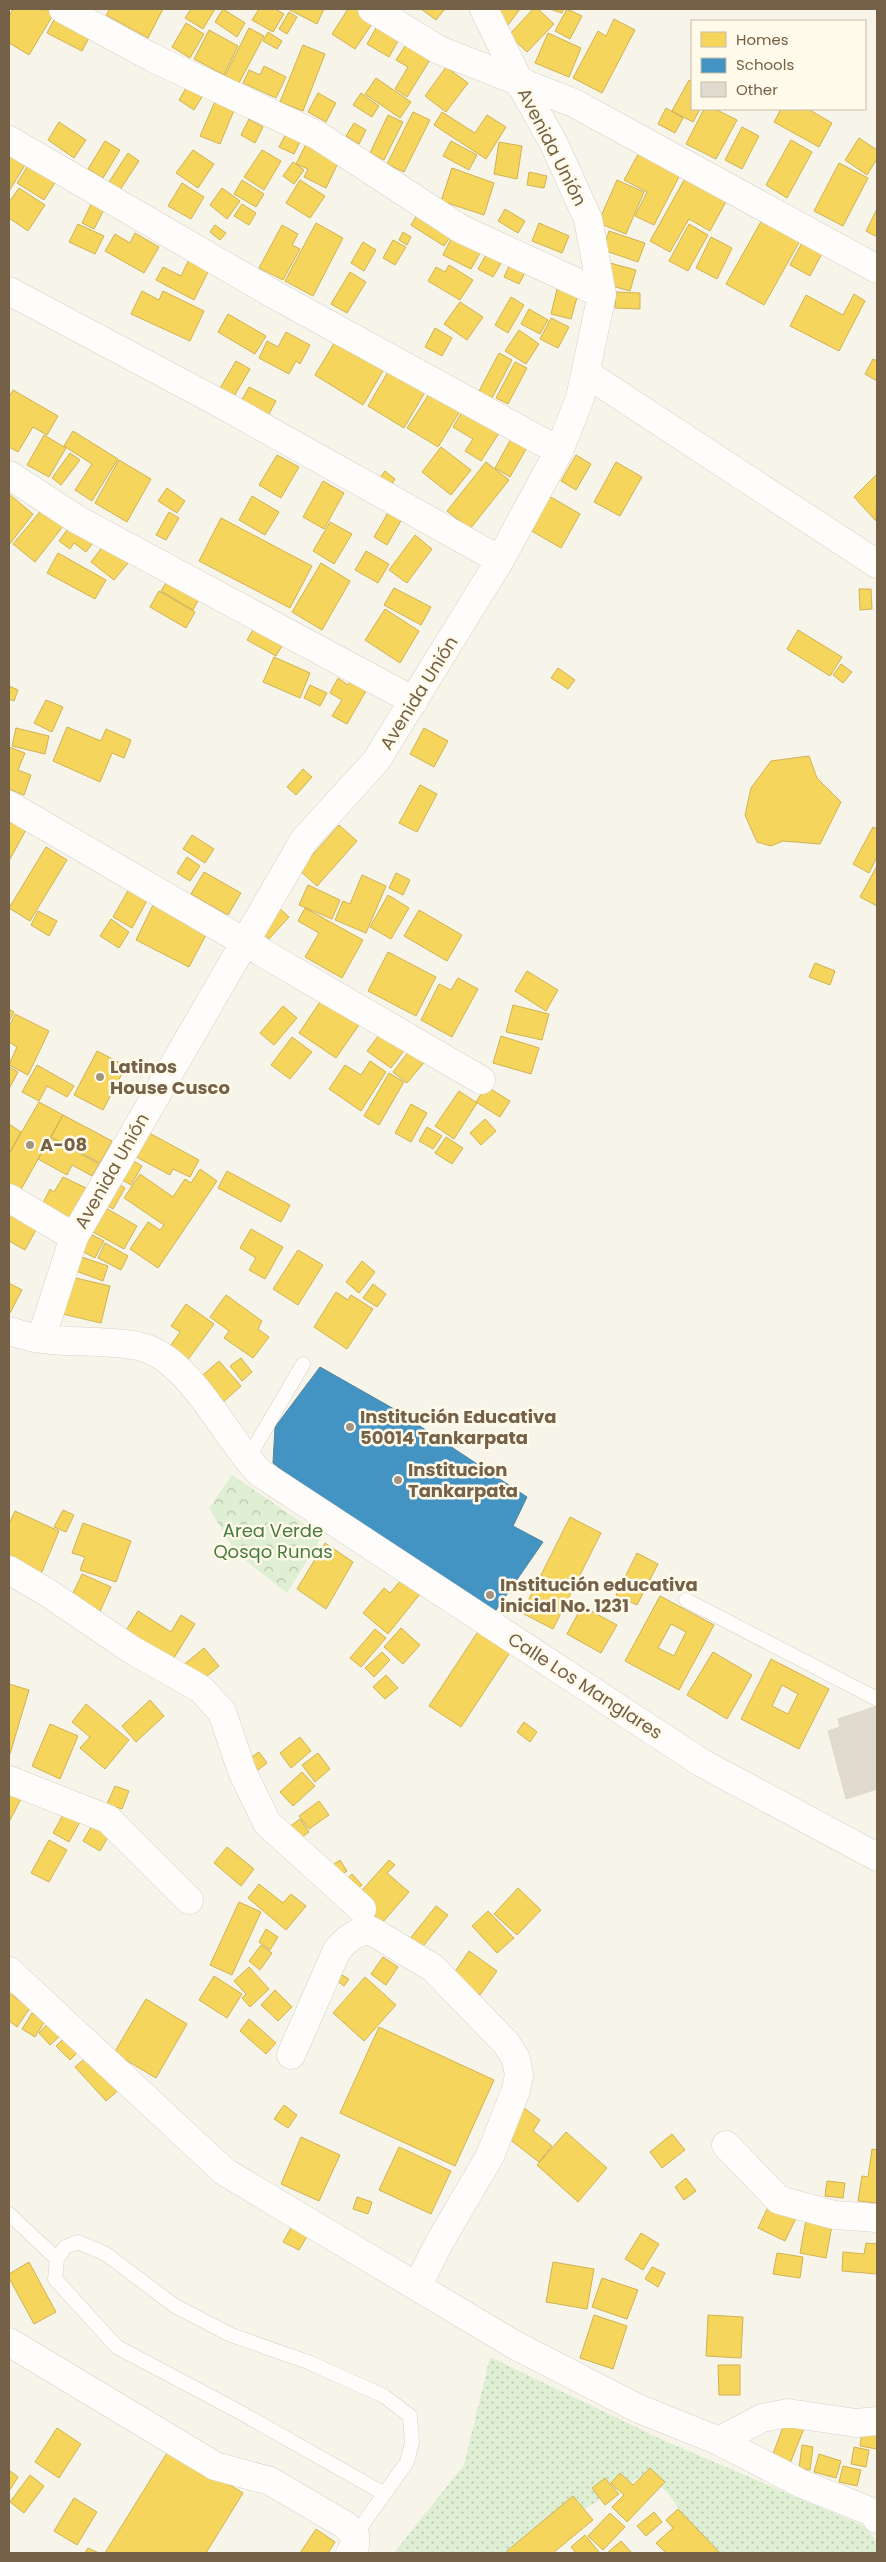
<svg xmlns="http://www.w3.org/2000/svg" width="886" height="2562" font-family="Poppins,sans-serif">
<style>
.grass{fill:url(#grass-dots)}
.forest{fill:url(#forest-crowns)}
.homes{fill:#f6d55c;stroke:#cfb256;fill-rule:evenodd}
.schools{fill:#4393c3;stroke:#52849e}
.building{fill:#e1dace;stroke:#e0d8cb}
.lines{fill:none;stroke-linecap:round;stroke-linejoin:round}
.service-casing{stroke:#d6d1c8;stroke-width:15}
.minor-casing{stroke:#d6d1c8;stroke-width:29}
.service{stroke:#fefdfc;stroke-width:14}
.minor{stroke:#fefdfc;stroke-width:28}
.poi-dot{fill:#a29480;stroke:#fffaea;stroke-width:2}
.labels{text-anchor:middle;stroke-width:5;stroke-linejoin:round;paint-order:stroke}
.street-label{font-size:18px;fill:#756048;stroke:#fffaea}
.poi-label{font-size:18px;font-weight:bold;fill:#756048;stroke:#fffaea;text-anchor:start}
.park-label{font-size:18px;fill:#487c40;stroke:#fffaea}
</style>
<defs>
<pattern id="grass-dots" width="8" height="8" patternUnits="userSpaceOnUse" patternTransform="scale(1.25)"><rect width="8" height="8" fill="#dfefd3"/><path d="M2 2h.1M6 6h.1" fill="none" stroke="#b9c5ad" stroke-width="1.8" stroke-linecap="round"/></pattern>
<pattern id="forest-crowns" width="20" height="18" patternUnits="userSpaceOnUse" patternTransform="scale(1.25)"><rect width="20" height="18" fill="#dfefd3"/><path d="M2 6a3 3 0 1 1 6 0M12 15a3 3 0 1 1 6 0" fill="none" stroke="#b9c5ad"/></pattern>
</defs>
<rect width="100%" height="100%" fill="#f7f4e9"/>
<path class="grass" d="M490,2357L665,2441L864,2526L877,2542V2553H710L667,2492L645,2474L508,2553H394L464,2465Z"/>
<path class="forest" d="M232,1475L322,1536L287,1593L235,1552L209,1508Z"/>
<path class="homes" d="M13,9L56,10L29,55L9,43V16Z
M110,9H163L148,38L106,15Z
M191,9H215L203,29L185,18Z
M223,9L245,23L237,37L215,22Z
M259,9H275L284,14L273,32L252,20Z
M288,9H324L317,24Z
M348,9H356L374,21L355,49L332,34Z
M421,9H445L436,20Z
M496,9H520L505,29Z
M533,9H538L554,24L527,52L509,35Z
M550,9H563L562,13Z
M567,9L582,16L570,39L555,31Z
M58,12L93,30L82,51L47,33Z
M289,12L297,17L287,34L279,29Z
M381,19L403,32L389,57L367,44Z
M614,19L635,30L602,93L573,78L598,31L606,36Z
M186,23L204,34L190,58L172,47Z
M249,28L264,36L239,83L225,76Z
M209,30L238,46L224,75L194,59Z
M268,32L282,41L277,49L263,41Z
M548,33L581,48L569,77L535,63Z
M409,40L433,55L407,97L395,89L408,67L396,60Z
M303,45L325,54L303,111L280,102Z
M264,66L286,77L276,98L243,83L249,70L260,75Z
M446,67L468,83L446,112L425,96Z
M192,78L208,87L194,110L179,100Z
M376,78L411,102L400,118L365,94Z
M689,80L692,82V109H700L693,122L672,111Z
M318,93L336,103L326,122L308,112Z
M361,93L379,106L372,117L353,105Z
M216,99L235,108L220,144L200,136Z
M666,108L683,118L675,133L658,124Z
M704,109H715L737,120L716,159L686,144Z
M781,109H808L832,123L819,147L774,122Z
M413,112L430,120L404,172L387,164Z
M442,112L475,133L487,115L506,127L486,159L434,125Z
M388,115L403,122L384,160L370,153Z
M249,119L263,127L255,143L241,135Z
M59,122L86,140L74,158L48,140Z
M354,123L366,130L359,144L346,136Z
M291,124L305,132L294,154L279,147Z
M742,127L759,136L742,169L725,160Z
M311,134L340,159L326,188L304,177L308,169L296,164Z
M859,138L877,150V159L867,175L845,160Z
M791,140L812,152L787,198L766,185Z
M105,141L120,150L103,178L88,169Z
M451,141L477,155L469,170L443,156Z
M499,142L522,146L517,179L494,174Z
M642,147L683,169L654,225L635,216L647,192L624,180Z
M9,150L27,162L9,191Z
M193,150L214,164L198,188L176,173Z
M262,150L281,161L264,190L244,177Z
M128,153L139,161L120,190L109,182Z
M293,162L304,170L294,184L283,176Z
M839,163L868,178L843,226L814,211Z
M29,164L56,181L44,200L17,183Z
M452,168L494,183L484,215L441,201Z
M529,172L547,176L544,188L527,185Z
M688,173L729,196L710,231L689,219L670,252L650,241Z
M242,180L264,194L256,207L234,194Z
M300,180L325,196L310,218L286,203Z
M617,180L644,192L626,234L598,223Z
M182,183L204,197L191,219L168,206Z
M19,188L45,205L28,231L9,218V202Z
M222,188L240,201L227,219L210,205Z
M95,196L108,202L94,229L82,223Z
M242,204L256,213L249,225L234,216Z
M505,209L525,221L518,233L498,221Z
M877,209V237L866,231Z
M420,210L454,231L444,246L411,225Z
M763,218L801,239L764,305L726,284Z
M316,223L343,238L313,296L285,281Z
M539,223L569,236L562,253L532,241Z
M78,224L104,236L95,254L69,242Z
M689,224L708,235L688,271L669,261Z
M215,225L226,233L220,240L210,232Z
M282,225L298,234L292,245L300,249L283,280L259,268Z
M455,231L484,246L471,269L443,255Z
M609,231L645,243L638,262L603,250Z
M403,232L411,237L407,245L399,240Z
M135,233L159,247L144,273L105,251L115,234L130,243Z
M711,237L732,248L717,279L696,268Z
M805,237L825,248L810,276L790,265Z
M393,240L406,247L395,265L383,258Z
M363,242L376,250L364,271L351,263Z
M492,244L507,253L493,277L478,269Z
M192,253L212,264L194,300L156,280L163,267L181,276Z
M514,255L530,263L519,284L504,277Z
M610,263L636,270L630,291L605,284Z
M449,265L473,280L460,300L428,281L436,267L445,272Z
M350,272L366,282L347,313L331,304Z
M557,289L578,294L571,319L551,314Z
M142,291L159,300L163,291L204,311L190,341L131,314Z
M616,292L640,293V309L615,308Z
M854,294L865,301L839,351L790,326L806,295L843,315Z
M511,297L524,305L508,333L495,325Z
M460,302L483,317L467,340L444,324Z
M529,309L548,320L540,334L521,324Z
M228,314L266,336L255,354L218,332Z
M551,318L569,327L558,348L540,339Z
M435,328L452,338L442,356L425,347Z
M519,330L539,344L526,364L505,351Z
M286,332L310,345L300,364L296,361L289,374L259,358L267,341L278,347Z
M339,335L387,364L363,405L315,375Z
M499,353L512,360L492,398L479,391Z
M873,359L877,361V381L865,374Z
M236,361L250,369L233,398L219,390Z
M515,362L527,368L508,404L496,398Z
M392,365L428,387L404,428L368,406Z
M249,387L276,401L265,421L238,407Z
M433,388L463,406L438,447L407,428Z
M13,390L58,416L47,435L33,427L18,452L9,447V397Z
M465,407L501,430L481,461L465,451L473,439L453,427Z
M73,431L118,459L92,501L75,490L92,464L64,446Z
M44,435L66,448L49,477L27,465Z
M513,435L529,444L510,477L495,468Z
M441,447L471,470L451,495L422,472Z
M70,453L80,460L61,485L52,478Z
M277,455L299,467L281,498L259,485Z
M576,455L591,464L576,490L561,481Z
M119,460L151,479L127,522L95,503Z
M486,462L509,480L470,529L447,511Z
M616,462L642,477L620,516L594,502Z
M385,471L395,479L390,487L379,479Z
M876,475L877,476L876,521L854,497Z
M323,481L344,493L324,529L303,517Z
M167,488L185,501L177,513L158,501Z
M542,492L580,514L561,548L523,526Z
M9,494L33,514L9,545Z
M252,496L279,512L265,535L239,520Z
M43,508L64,525L35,562L13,544Z
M389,511L402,519L387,545L374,537Z
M169,512L179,518L166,540L156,535Z
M221,518L312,566L290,608L199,561Z
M330,522L352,534L334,564L313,551Z
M72,523L95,540L86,552L74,543L70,549L59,541Z
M415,535L432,549L407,583L389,570Z
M109,538L133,557L114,580L91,562Z
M366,551L389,564L378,583L355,570Z
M58,553L106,580L95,599L47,573Z
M321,563L350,581L322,630L292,612Z
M171,575L202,593L193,610L161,591Z
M394,588L431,607L421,625L384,605Z
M859,589H871L872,609L860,610Z
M159,591L195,612L186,628L150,607Z
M385,609L419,631L400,663L365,640Z
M259,619L288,636L276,656L247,640Z
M798,630L842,657L830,676L787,649Z
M274,657L310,673L300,698L263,682Z
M841,664L852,672L843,683L833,675Z
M558,668L575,680L568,689L551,678Z
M354,675L370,684L347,724L332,716L342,700L330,693L338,678L348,685Z
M310,685L327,693L320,706L304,698Z
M9,686L18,690L14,701L9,699Z
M46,700L63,707L52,732L34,723Z
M67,727L101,741L106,729L131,740L124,758L112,753L100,782L53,761Z
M16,728L49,736L45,754L12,746Z
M424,728L448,741L434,767L410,754Z
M9,747L25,753L18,770L31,775L24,795L9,789Z
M809,756L817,778L841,802L820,844L783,841L771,846L757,842L745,815L751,788L771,761Z
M303,769L312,777L296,795L287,787Z
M420,785L437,794L417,832L399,823Z
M12,820L27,828L9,861V826Z
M339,825L357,841L317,886L299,870Z
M873,827L877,829V857L869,873L853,864Z
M192,835L214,849L205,863L183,849Z
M46,847L67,860L30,921L9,908Z
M187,857L200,866L190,881L177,873Z
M877,866V906L860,897Z
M204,872L241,893L228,915L191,894Z
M396,873L410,880L403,895L389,888Z
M362,875L386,886L366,933L335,920L343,901L350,904Z
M308,885L340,900L332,919L299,905Z
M130,887L149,897L132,928L113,917Z
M388,895L409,908L391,939L370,927Z
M275,904L289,917L269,939L254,925Z
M153,905L207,933L189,967L136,940Z
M305,908L363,940L342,978L305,957L319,933L298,921Z
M419,910L462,935L447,961L404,936Z
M38,911L57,921L49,936L31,925Z
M111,919L129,932L119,948L100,936Z
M388,952L436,977L416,1016L368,991Z
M815,963L835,971L830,985L809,977Z
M527,971L558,990L546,1011L515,991Z
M458,978L478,989L452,1037L421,1020L439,984L451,990Z
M324,996L361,1022L336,1058L299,1033Z
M513,1005L549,1014L542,1040L506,1032Z
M283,1006L297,1018L274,1045L260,1033Z
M9,1009L14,1012L9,1021Z
M15,1014L49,1031L28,1075L9,1065L17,1047L9,1042V1027Z
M385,1027L409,1044L391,1068L367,1051Z
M501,1036L539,1048L531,1074L493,1063Z
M292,1037L312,1052L290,1079L271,1065Z
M416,1042L431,1054L407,1083L393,1072Z
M97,1051L126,1066L103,1110L74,1095Z
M370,1061L386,1072L361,1111L329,1089L345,1065L361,1075Z
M37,1065L74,1086L67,1097L47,1086L39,1101L22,1092Z
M9,1067L18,1072L9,1089Z
M389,1073L404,1082L379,1125L364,1116Z
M486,1086L510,1101L500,1117L476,1102Z
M459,1091L477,1103L454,1139L435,1126Z
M39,1102L63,1115L19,1193L9,1187V1154Z
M411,1104L427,1113L411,1142L395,1133Z
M63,1115L112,1141L100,1163L51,1137Z
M485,1119L496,1131L481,1145L470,1133Z
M9,1124L21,1132L9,1154Z
M427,1127L442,1136L433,1149L419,1141Z
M140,1128L199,1160L190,1177L173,1169L170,1175L127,1152Z
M50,1137L99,1164L92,1176L72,1165L67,1175L38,1159Z
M446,1137L463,1148L452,1164L435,1153Z
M123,1155L142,1166L131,1185L112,1174Z
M200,1169L217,1181L158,1268L130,1249L148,1222L160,1230L164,1225L124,1198L140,1174L173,1197L185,1179L191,1183Z
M227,1171L290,1205L281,1222L218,1188Z
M63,1177L86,1188L69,1219L42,1205L50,1189L54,1192Z
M109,1178L125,1188L113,1209L98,1200Z
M97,1203L137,1226L124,1249L84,1227Z
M9,1213L37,1228L25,1250L9,1241Z
M81,1229L104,1241L95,1258L72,1246Z
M251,1229L283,1247L265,1279L249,1270L256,1258L240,1248Z
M105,1243L128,1256L121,1270L98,1258Z
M298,1250L323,1265L298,1305L273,1289Z
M70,1253L108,1266L103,1281L65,1267Z
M362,1261L375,1272L359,1293L346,1282Z
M63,1275L110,1286L101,1323L54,1312Z
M9,1283L22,1290L10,1313L9,1312Z
M373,1284L386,1294L377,1307L363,1298Z
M336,1292L348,1300L351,1295L373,1309L347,1349L314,1327Z
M226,1295L262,1321L258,1329L269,1337L253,1358L224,1338L229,1331L210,1317Z
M186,1304L214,1324L187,1361L169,1348L180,1332L171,1326Z
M241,1358L252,1372L242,1381L230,1366Z
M219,1361L241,1386L221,1404L198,1379Z
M63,1510L74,1515L66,1532L54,1527Z
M15,1511L59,1531L41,1574L9,1559V1524Z
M570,1517L601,1533L553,1629L522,1613Z
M83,1523L131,1541L116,1582L80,1570L85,1557L72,1553Z
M325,1543L353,1562L326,1609L297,1589Z
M637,1553L658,1564L637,1605L616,1595Z
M82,1574L111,1587L96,1620L67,1606Z
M401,1580L420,1594L388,1634L363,1613L384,1588L390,1593Z
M660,1596L714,1625L679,1690L625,1661ZM671,1624L686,1632L674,1656L658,1648Z
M582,1606L617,1625L601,1653L567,1634Z
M138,1611L171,1632L181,1615L195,1624L169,1666L122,1637Z
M401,1628L420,1645L403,1664L384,1647Z
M375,1629L386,1638L361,1667L350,1658Z
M479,1630L511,1651L461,1727L429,1706Z
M204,1648L219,1666L198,1684L182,1666Z
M382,1652L390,1660L374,1677L365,1668Z
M713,1652L752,1675L727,1719L687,1695Z
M771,1659L829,1689L799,1749L741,1719ZM782,1685L798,1694L788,1714L772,1706Z
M386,1675L398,1688L385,1699L373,1687Z
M9,1684L29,1690L10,1754L9,1753Z
M150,1700L164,1716L136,1742L122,1726Z
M86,1704L129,1740L105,1769L80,1748L90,1737L72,1722Z
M524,1722L537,1732L530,1742L517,1732Z
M50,1724L78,1736L60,1779L32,1766Z
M300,1737L311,1751L291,1768L280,1753Z
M259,1752L267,1763L254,1773L246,1761Z
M318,1753L330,1769L315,1782L302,1765Z
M302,1772L315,1786L293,1806L280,1792Z
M115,1786L129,1791L122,1809L107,1804Z
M9,1790L22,1797L9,1822Z
M319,1801L329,1815L309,1829L299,1816Z
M65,1811L81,1820L69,1842L53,1833Z
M300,1819L309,1832L294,1843L285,1830Z
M94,1822L111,1832L100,1851L83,1841Z
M49,1840L67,1850L49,1882L31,1873Z
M227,1847L254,1869L241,1886L214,1863Z
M340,1860L347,1871L335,1879L328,1868Z
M389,1860L395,1865L387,1873L409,1892L382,1923L355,1898Z
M352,1874L362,1885L349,1898L338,1888Z
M259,1884L283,1903L291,1894L306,1906L286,1930L248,1898Z
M518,1888L541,1910L517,1935L494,1914Z
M239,1902L261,1912L232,1975L210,1965Z
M436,1906L448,1915L420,1950L408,1941Z
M488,1911L514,1938L497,1953L472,1926Z
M266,1929L278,1937L270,1950L259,1942Z
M261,1945L272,1953L260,1970L249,1961Z
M469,1951L497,1971L480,1995L452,1976Z
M383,1957L398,1967L386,1985L371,1974Z
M249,1967L269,1989L250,2007L242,1998L246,1994L234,1981Z
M340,1974L349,1979L344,1986L336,1980Z
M214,1976L242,1994L227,2018L199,2000Z
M365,1977L396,2005L364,2041L333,2013Z
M275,1990L292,2007L278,2021L261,2005Z
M9,1993L30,2008L17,2027L9,2021Z
M146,1999L187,2024L156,2078L114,2053Z
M32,2013L45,2021L35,2037L22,2029Z
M249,2019L276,2043L266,2054L240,2031Z
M50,2021L62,2034L50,2045L39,2033Z
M379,2027L494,2080L455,2166L340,2113Z
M65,2037L79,2051L70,2060L56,2046Z
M90,2054L121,2088L106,2101L75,2067Z
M284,2105L297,2115L288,2128L274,2119Z
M524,2108L540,2120L533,2131L552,2146L539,2162L504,2135Z
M566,2132L607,2168L578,2202L537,2165Z
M672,2134L685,2150L662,2168L650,2152Z
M301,2137L340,2155L319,2201L281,2184Z
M399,2147L451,2171L431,2214L379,2190Z
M872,2149L877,2150V2203L858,2201L862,2176L868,2177Z
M686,2178L696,2191L684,2200L675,2187Z
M827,2181L845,2183L843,2198L825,2196Z
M357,2197L372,2202L368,2214L353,2209Z
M770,2203L797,2216L785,2241L758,2228Z
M807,2215L833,2220L826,2258L800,2253Z
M293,2224L309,2233L299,2250L283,2242Z
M641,2233L659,2244L643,2270L625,2259Z
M866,2243L877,2244V2274L842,2271L843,2252L864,2254Z
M777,2253L803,2257L800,2278L773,2274Z
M29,2262L56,2312L34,2324L9,2278V2274Z
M553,2262L594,2269L587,2309L546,2302Z
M652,2267L665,2273L658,2287L645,2279Z
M602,2278L638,2290L627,2319L592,2307Z
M594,2315L627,2326L613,2369L580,2358Z
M708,2315L743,2317L741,2358L706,2356Z
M718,2365H740V2395H719Z
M786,2419L805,2426L789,2466L771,2459Z
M863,2425L877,2427V2449L860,2446Z
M57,2428L81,2444L59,2478L35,2462Z
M802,2445L813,2447L810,2470L799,2468Z
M854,2447L869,2450L866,2467L851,2464Z
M170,2448L243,2493L206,2553H105Z
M819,2454L841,2461L836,2478L814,2472Z
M843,2466L861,2470L857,2486L839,2482Z
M650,2468L665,2482L627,2522L612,2507L624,2495L611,2483L620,2473L633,2485Z
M9,2470L18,2477L9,2491Z
M30,2475L44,2486L24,2513L10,2502Z
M605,2478L619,2494L605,2505L592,2488Z
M573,2496L593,2520L553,2553H508L507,2551Z
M74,2498L97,2512L77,2545L54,2531Z
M678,2509L720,2553H666L656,2543L673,2528L666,2520Z
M654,2512L662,2522L646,2536L637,2526Z
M610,2513L625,2527L603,2550L588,2536Z
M316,2529L335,2542L328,2553H300Z
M585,2535L600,2553H576L571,2547Z
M621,2541L632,2553H607Z
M88,2548L99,2553H85Z"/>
<path class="schools" d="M320,1367L394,1409L527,1497L513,1526L543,1542L494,1613L322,1502L273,1463L275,1427Z"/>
<path class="building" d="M877,1706V1789L846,1799L828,1731L840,1727L838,1719Z"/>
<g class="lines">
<g class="service-casing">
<path id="service" d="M247,1460L303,1364
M686,1600L877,1699
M9,2214L57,2259L65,2247L78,2242L106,2254L175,2306L231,2335L308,2362L384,2396L410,2416L412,2443L407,2462L355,2535
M57,2259L55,2279L117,2347L236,2410L383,2493"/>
</g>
<g class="minor-casing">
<path id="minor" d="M63,9L151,57L317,135L461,229L602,294
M372,9L439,50L574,103L877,269
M9,140L275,295L559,451
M9,291L225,406L500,560
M587,374L877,564
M9,475L78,520L414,701
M9,805L481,1080
M9,1198L74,1237
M9,1331C20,1334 31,1338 42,1339C73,1343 107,1340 138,1346C189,1356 225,1438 260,1473L702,1763L877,1857
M41,1339L74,1237L304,840L376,761L500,560L559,451L580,398L602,294L588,219L554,144L519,81L484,9
M9,1570L48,1593L132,1650L201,1689L222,1712L242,1771L267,1823L362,1909
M9,1780L108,1819L189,1900
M9,1971L225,2172L513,2344L637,2408L719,2441L802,2484L872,2512L877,2519
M291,2055L337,1950C348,1938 355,1932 370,1930L433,1968L506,2043L516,2059L519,2075L516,2090L490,2156L439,2243L418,2285
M726,2145L779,2200L834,2215L877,2218
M9,2342L215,2466L270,2481L345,2525L355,2535V2546L350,2553
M719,2441L762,2418L788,2413L856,2423L877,2421"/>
</g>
<use href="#service" class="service"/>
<use href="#minor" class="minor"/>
</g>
<g class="poi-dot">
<circle cx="100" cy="1077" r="5"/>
<circle cx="30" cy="1145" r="5"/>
<circle cx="350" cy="1427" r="5"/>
<circle cx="398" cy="1480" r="5"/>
<circle cx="490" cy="1595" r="5"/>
</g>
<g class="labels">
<g class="street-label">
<text transform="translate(552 147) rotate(63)" y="6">Avenida Unión</text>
<text transform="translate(419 693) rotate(-58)" y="6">Avenida Unión</text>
<text transform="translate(112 1171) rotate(-60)" y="6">Avenida Unión</text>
<text transform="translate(585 1686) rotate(33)" y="6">Calle Los Manglares</text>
</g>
<g class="poi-label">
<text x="110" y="1073">Latinos<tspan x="110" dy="21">House Cusco</tspan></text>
<text x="40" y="1151">A-08</text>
<text x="360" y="1423">Institución Educativa<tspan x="360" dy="21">50014 Tankarpata</tspan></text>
<text x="408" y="1476">Institucion<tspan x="408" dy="21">Tankarpata</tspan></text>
<text x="500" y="1591">Institución educativa<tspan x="500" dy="21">inicial No. 1231</tspan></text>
</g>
<g class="park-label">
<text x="273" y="1537">Area Verde<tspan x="273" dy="21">Qosqo Runas</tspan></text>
</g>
</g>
<rect width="886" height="2562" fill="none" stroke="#756048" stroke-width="20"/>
<rect x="691" y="20" width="175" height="90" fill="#fffaea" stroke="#c8bca9"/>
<rect x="701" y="32" width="25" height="15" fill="#f6d55c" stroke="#c8bca9"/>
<text x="736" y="45" font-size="15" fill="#756048">Homes</text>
<rect x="701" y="58" width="25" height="15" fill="#4393c3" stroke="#c8bca9"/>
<text x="736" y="70" font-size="15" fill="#756048">Schools</text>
<rect x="701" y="82" width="25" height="15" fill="#e1dace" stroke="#c8bca9"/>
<text x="736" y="95" font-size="15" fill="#756048">Other</text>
</svg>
